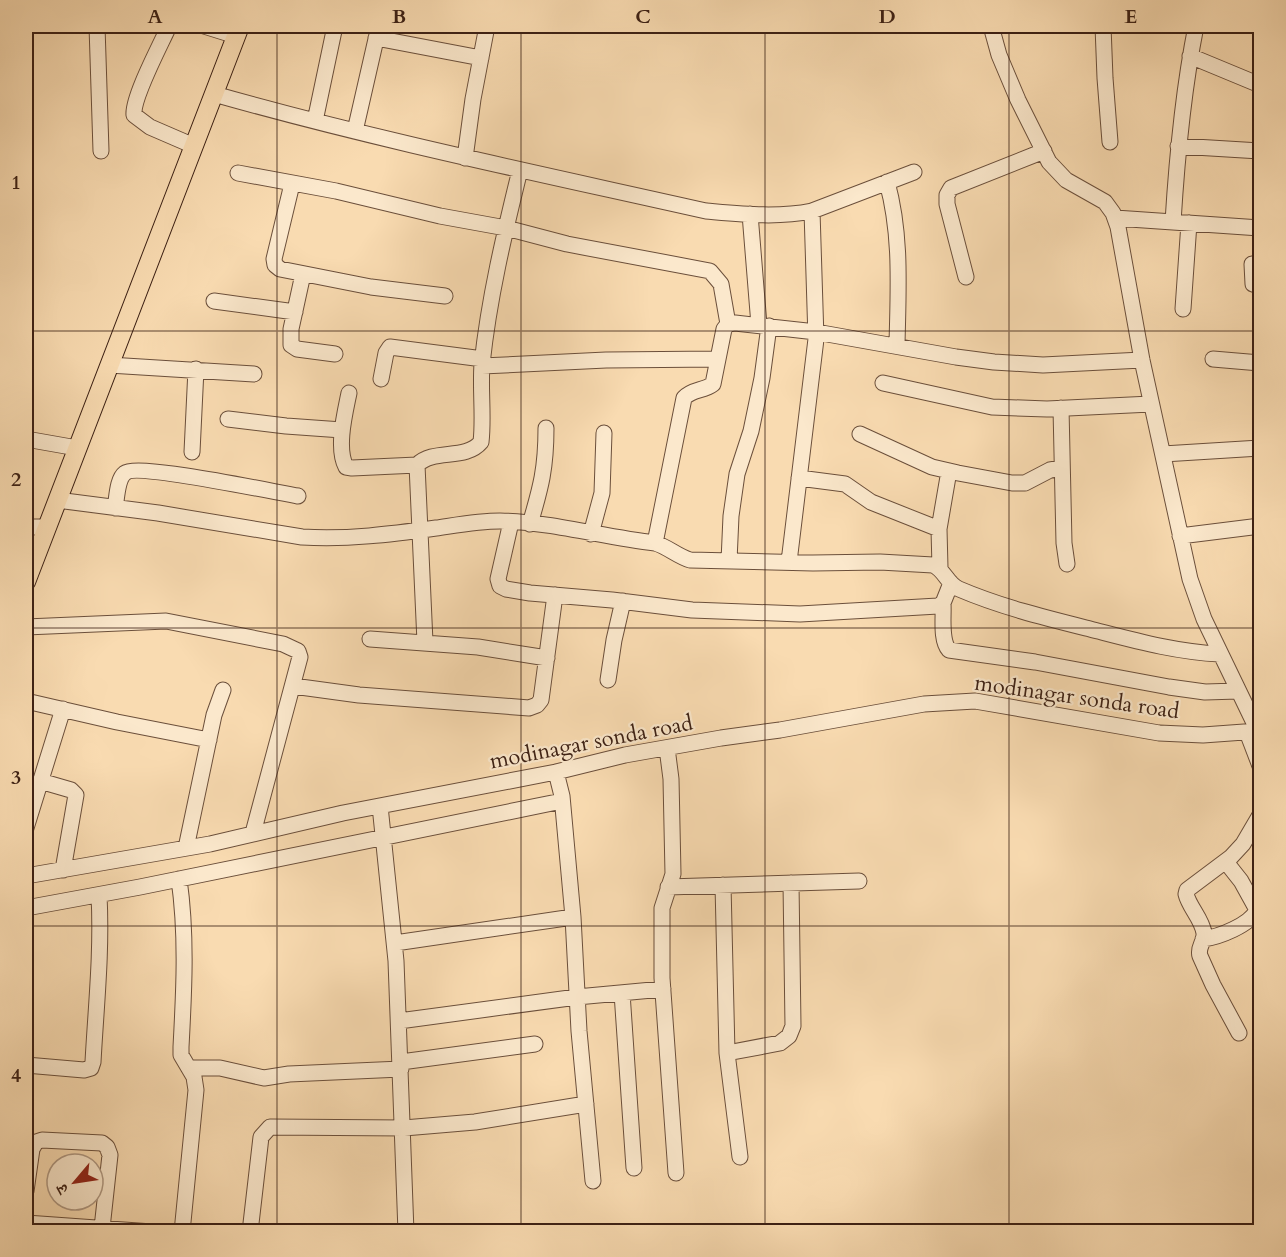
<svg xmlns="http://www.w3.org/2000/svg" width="1286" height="1257" font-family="Cardo,'Noto Serif Devanagari',serif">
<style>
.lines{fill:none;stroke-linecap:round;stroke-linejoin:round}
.minor-casing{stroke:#6b4f3b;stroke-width:17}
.major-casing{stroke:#3c2014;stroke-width:20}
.minor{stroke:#fbe8cc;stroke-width:15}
.major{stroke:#f9dbb1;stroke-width:18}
.grid{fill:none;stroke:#3c2014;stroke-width:1.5;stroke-opacity:0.55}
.labels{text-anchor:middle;stroke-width:4.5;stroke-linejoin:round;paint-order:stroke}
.street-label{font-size:22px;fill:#3c2014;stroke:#fbe8cc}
.neatline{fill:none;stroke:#3c2014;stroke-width:2}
.grid-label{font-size:20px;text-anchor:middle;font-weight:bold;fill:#3c2014}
</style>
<rect width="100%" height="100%" fill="#f9dbb1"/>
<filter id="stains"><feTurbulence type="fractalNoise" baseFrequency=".00333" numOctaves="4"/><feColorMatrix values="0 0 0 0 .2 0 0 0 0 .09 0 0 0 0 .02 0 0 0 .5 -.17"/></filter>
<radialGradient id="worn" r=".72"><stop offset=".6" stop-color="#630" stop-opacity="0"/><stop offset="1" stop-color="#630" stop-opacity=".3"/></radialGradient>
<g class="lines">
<g class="minor-casing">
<path id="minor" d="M97,26L101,151
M169,26C161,44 132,98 134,115L150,127L194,146
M204,26L236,36
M1103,26L1105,78L1110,142
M376,38L481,58
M1190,56L1260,85
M214,94C376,140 541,174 706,211C741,214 777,218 812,211L914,172
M315,121L335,26
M355,131L379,26
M1178,146L1260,151
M465,158L473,99L487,26
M238,173L336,191L440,216L506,228L567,244L710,271L721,284L728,324
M887,182C902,236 898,291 897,346
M292,184L274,259L275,265L280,269L371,287L445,296
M750,214L759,325
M1115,218L1260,228
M1173,222C1177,156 1183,91 1196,26
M1252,264L1253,284L1260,286
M303,274L291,329V345L297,349L335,354
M966,277L947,204V195L951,188L1044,151
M214,301L295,312
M1183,309L1189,223
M1213,359L1260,363
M109,365L254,374
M482,366L606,360L718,359
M381,379L386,353L390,347L483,359
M883,383L992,407L1047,409L1151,404
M349,393C345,413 336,448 346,467L352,468L417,465
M1061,408L1064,543L1067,564
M228,419L286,426L342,430
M860,434L932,467L958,473L1012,483H1025L1050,470L1062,468
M26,439L77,448
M192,452L196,369
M1163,454L1260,448
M799,478L845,484L871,502L939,529
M57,500L158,513L302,537C347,540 392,534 436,528C457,525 479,521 500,521C552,522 603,537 655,543C668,547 677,556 690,560L813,563L880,562L933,565C945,570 947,584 959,589C1001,607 1046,618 1090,629C1133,640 1175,652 1220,654
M115,508C117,498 117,479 125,473C137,463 274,492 298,496
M511,522L498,579L500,586L506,589L530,593L612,600L692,610L800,614L938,606L943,603L951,583
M530,524C541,487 546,468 546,428
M26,527H47
M591,534L602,493L604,433
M1180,536L1260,526
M655,543L684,398C692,389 704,391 713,384L724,329L728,324L735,323L816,332L956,357L994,362L1043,365L1142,360
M729,561L731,516L737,474L751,431L762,378L769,326
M789,562L816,339L812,211
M940,568L939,529L949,471
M943,603C944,616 940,640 949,650L1035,662L1169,687L1205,692L1238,691
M26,627L166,621L283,644L298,651L300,657L253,833
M370,639L478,647L547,658
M425,642L417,465C434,448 465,461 481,442C484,417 480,390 482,364C489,298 504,235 520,170
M608,680L614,640L623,601
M293,686L359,695L529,708L537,705L541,700L555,595
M26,701L117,722L209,740
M1247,732L1260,766
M667,748L671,779L673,874L662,908V978L676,1173
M556,772L562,796L573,917L579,1031L593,1181
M40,781L71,790L76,795L63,870
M380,806L396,961L406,1232
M26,828L63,709
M186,848L214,715L223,690
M26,876L210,844L343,813L556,772L625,755L721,738L780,730L924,704L975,701L1159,733L1203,735L1258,731L1204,619L1190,579L1142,360L1118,227L1113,213L1105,202L1066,180L1049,162L1018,100L999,55L991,26
M179,879C187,935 184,991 181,1047V1055L194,1077L196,1090L182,1232
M723,885L727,1053L740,1157
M668,887L859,881
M26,908L140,887L562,801
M1203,939C1219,937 1250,925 1257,910L1241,881L1226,862
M395,943L573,917
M622,993L634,1168
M399,1021L577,997L663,989
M1239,1033L1213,985L1200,956C1197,947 1205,942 1204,933C1202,919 1189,907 1186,894L1187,890L1231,857L1243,844L1260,815
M727,1053L780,1043L789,1036L793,1026L791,883
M401,1062L535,1044
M26,1065L84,1070L91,1068L93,1062C96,1006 102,952 99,895
M190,1068H220L264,1078L289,1074L401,1069
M26,1191L32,1149L36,1142L42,1140L102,1143L107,1147L110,1155L102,1228
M26,1223L152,1232
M250,1232L261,1137L270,1127L404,1128L475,1122L586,1104"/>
</g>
<g class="major-casing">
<path id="major" d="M26,582L240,26"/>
</g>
<use href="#minor" class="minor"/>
<use href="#major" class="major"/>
</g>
<path class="grid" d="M277,26V1232M521,26V1232M765,26V1232M1009,26V1232M26,331H1260M26,628H1260M26,926H1260"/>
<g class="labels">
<g class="street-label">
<text transform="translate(1077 696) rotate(8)" y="8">modinagar sonda road</text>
<text transform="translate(591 741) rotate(-11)" y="8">modinagar sonda road</text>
</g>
</g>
<rect width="1286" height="1257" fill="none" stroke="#f9dbb1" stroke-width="66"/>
<g transform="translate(75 1182) rotate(241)"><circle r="28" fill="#fbe8cc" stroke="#af9882" stroke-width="1.5"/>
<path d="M0-4.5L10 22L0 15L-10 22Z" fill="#8f2418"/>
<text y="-9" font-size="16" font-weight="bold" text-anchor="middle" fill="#3c2014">उ</text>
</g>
<rect x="33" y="33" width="1220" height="1191" class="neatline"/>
<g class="grid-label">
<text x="155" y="23">A</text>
<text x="399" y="23">B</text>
<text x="643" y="23">C</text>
<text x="887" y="23">D</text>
<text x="1131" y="23">E</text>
<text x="16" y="189">1</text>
<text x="16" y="486">2</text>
<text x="16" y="784">3</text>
<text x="16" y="1082">4</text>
</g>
<rect width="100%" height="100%" filter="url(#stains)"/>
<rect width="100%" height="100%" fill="url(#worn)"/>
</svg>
